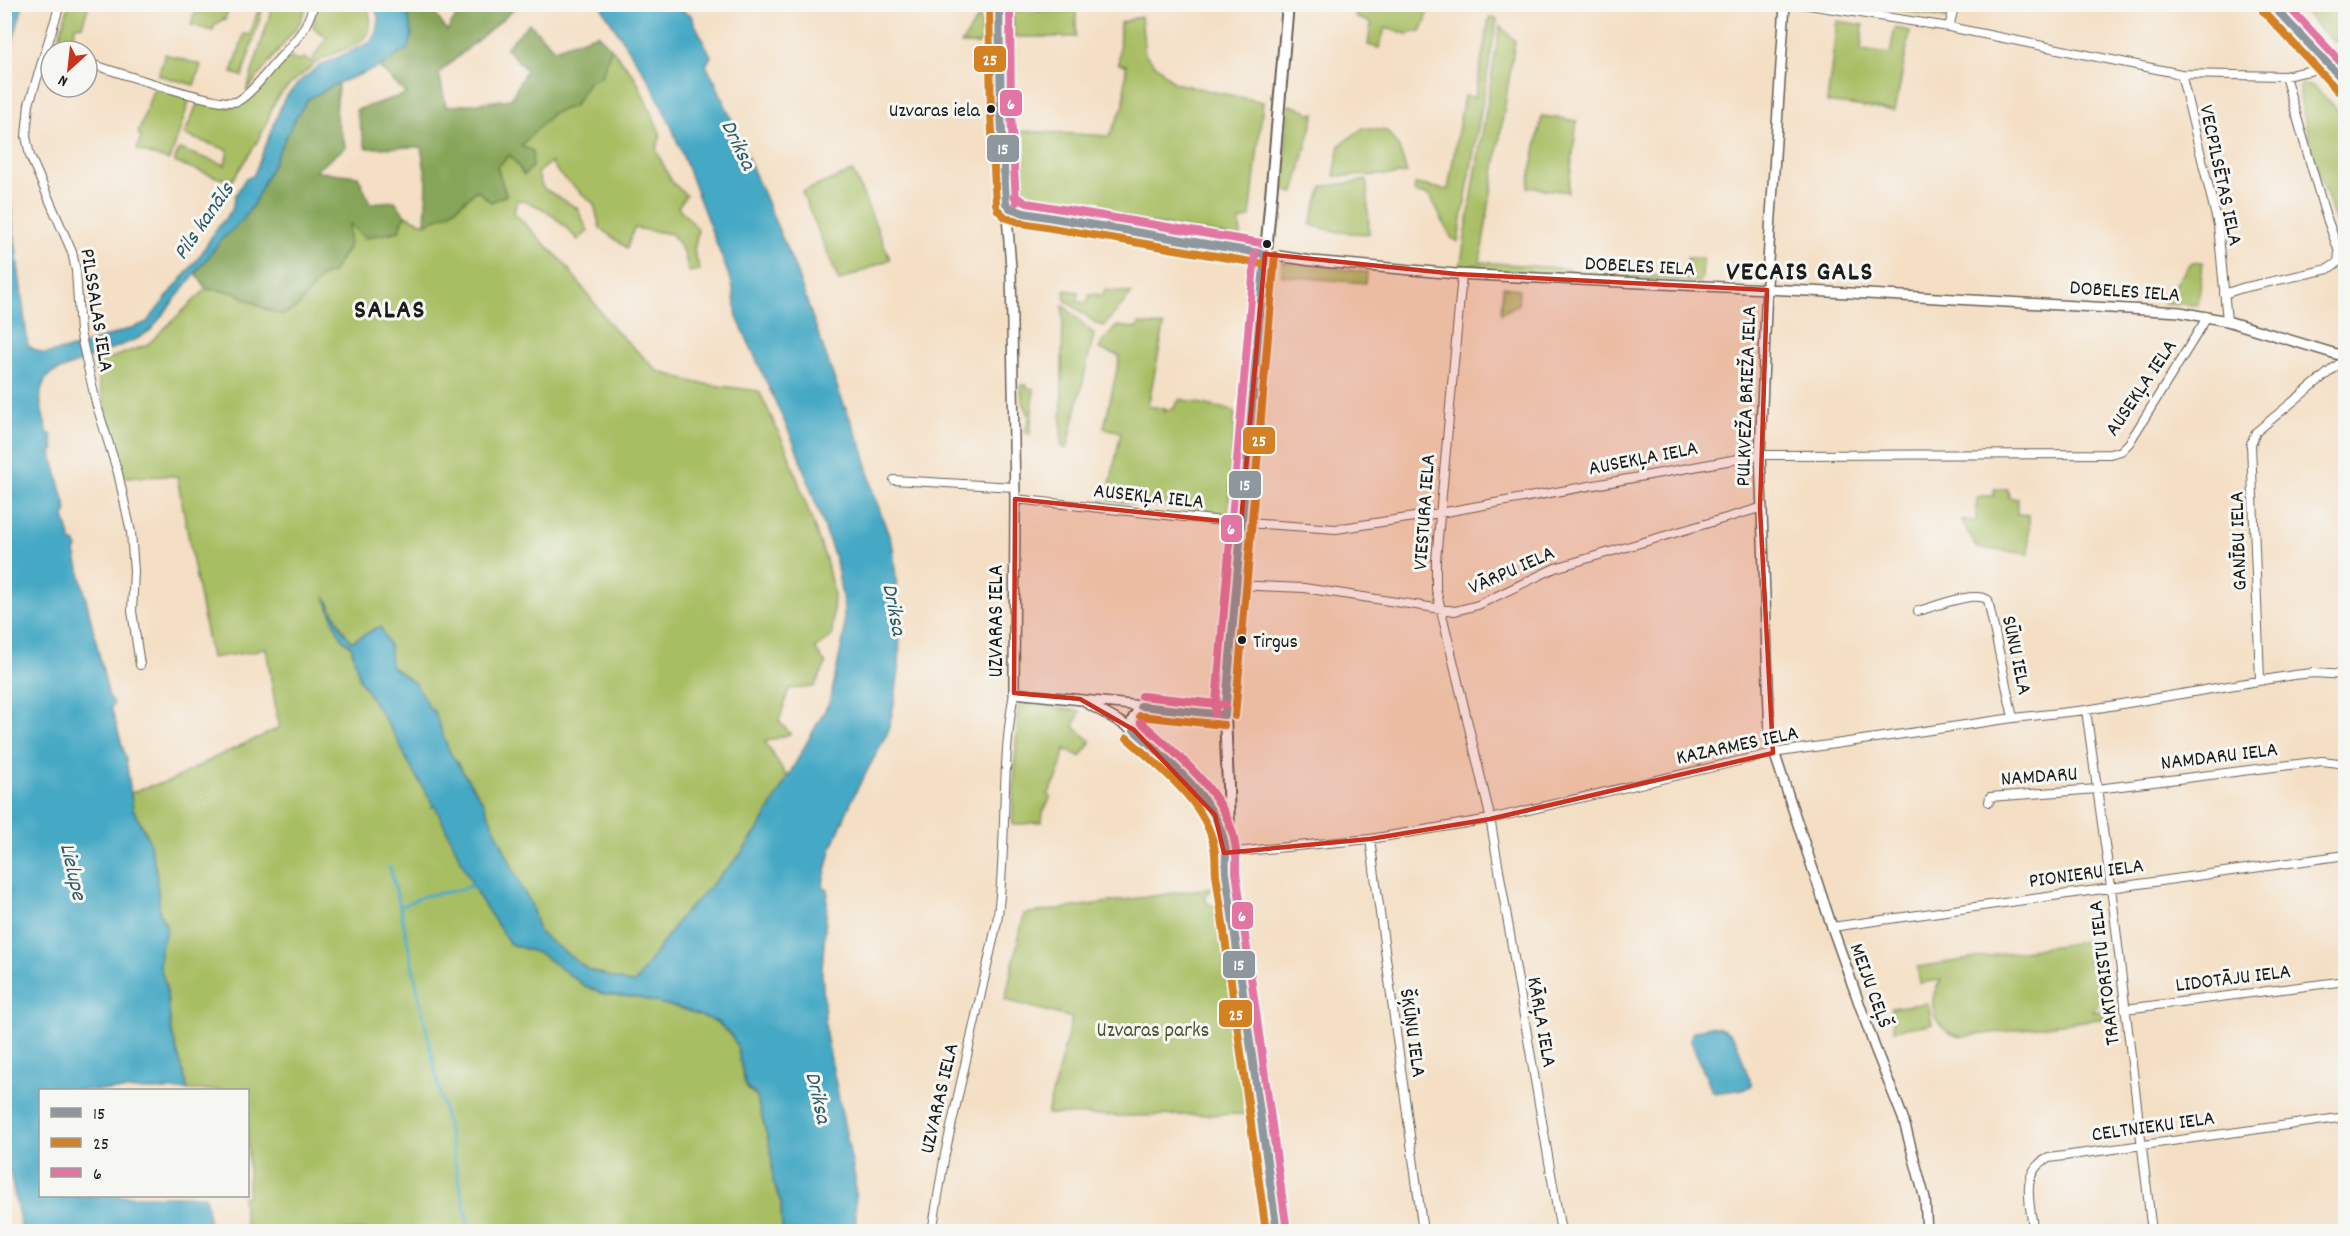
<svg xmlns="http://www.w3.org/2000/svg" width="2350" height="1236" font-family="Dekko,sans-serif">
<style>
.green{fill:#a8be63;stroke:#626d40;stroke-width:1.5}
.forest{fill:#86a559;stroke:#51603a;stroke-width:1.5}
.water{fill:#45a8c4;stroke:#306270;stroke-width:1.5}
.lines{fill:none;stroke-linecap:round;stroke-linejoin:round}
.stream{stroke:#45a8c4;stroke-width:3}
.minor-casing{stroke:#686057;stroke-width:10}
.tertiary-casing{stroke:#686057;stroke-width:12}
.secondary-casing{stroke:#686057;stroke-width:14}
.primary-casing{stroke:#686057;stroke-width:15}
.minor{stroke:#fff;stroke-width:8}
.tertiary{stroke:#fff;stroke-width:9}
.secondary{stroke:#fff;stroke-width:10}
.primary{stroke:#fff;stroke-width:12}
.bus-1-casing{stroke:#f6f6f2;stroke-width:12}
.bus-2-casing{stroke:#f6f6f2;stroke-width:12}
.bus-3-casing{stroke:#f6f6f2;stroke-width:12}
.bus-1{stroke:#8d979d;stroke-width:8}
.bus-2{stroke:#d38123;stroke-width:8}
.bus-3{stroke:#e375a3;stroke-width:8}
.marked{fill:#c8321e;fill-opacity:0.2;stroke:#c8321e;stroke-width:4.5;stroke-linejoin:round}
.bus-dot{fill:#1c1c1c;stroke:#f6f6f2;stroke-width:2}
.labels{text-anchor:middle;stroke-width:6;stroke-linejoin:round;paint-order:stroke}
.bus-label{font-size:20px;fill:#1c1c1c;stroke:#f6f6f2;text-anchor:end}
.street-label{font-size:21px;fill:#1c1c1c;stroke:#f6f6f2}
.park-label{font-size:21px;fill:#4d5535;stroke:#f6f6f2}
.water-label{font-size:22px;font-style:italic;fill:#2e5b68;stroke:#f6f6f2}
.district-label{font-size:27px;font-weight:bold;letter-spacing:1.5px;fill:#1c1c1c;stroke:#f6f6f2}
.line-badge{stroke:#f6f6f2;stroke-width:2}
.badge-label{font-size:16px;text-anchor:middle;font-weight:bold;fill:#fff}
</style>
<rect width="100%" height="100%" fill="#f6f6f2"/>
<filter id="ink" filterUnits="userSpaceOnUse"><feTurbulence type="fractalNoise" baseFrequency=".0167" numOctaves="2"/><feDisplacementMap in="SourceGraphic" scale="12" xChannelSelector="R" yChannelSelector="G"/><feConvolveMatrix kernelMatrix="1 2 1 2 8 2 1 2 1" color-interpolation-filters="sRGB"/></filter>
<filter id="wash" filterUnits="userSpaceOnUse"><feTurbulence type="fractalNoise" baseFrequency=".008" numOctaves="4" result="noise"/><feDisplacementMap in="SourceGraphic" scale="24" xChannelSelector="R" yChannelSelector="G"/><feGaussianBlur stdDeviation="1.35" result="paint"/><feColorMatrix in="noise" values="0 0 0 0 0 0 0 0 0 0 0 0 0 0 0 0 0 1.4 0 .05"/><feComposite in="paint" operator="in"/></filter>
<g filter="url(#wash)">
<rect width="100%" height="100%" fill="#f4dfc4"/>
<path class="green" d="M69,4L89,5L82,26L76,25L71,42L78,45L76,51L61,49L57,44Z
M260,4L264,5L242,76L232,73L244,34L250,35Z
M1405,4L1429,5L1426,20L1421,31L1407,34L1385,28L1379,48L1368,45L1371,23L1355,17L1357,9Z
M1913,4L1948,13L1946,18L1903,11L1905,5Z
M208,5H230L225,20L223,19L214,26L213,31L191,25L194,14Z
M273,5H307L299,24L246,92Z
M316,5H367C383,53 341,42 312,66C301,76 286,86 278,97C270,108 269,120 263,131C254,149 242,165 231,182L174,162L179,149L225,165L228,150L184,135L199,100C208,103 221,108 231,107C251,104 271,73 285,57L299,60L304,58L311,62L327,37L313,28Z
M2299,5H2345V45C2326,41 2312,19 2299,5Z
M1013,11H1076V37H1013Z
M1141,16L1145,54L1174,83L1263,102L1250,217L1240,221L1241,238L1036,204L1024,200L1022,131L1109,136L1124,105L1126,65L1119,64L1120,23Z
M978,18L982,20L981,44H961Z
M1489,18L1497,19L1458,242L1452,239L1430,196L1414,192L1415,184L1448,190L1464,96L1475,97Z
M1837,21L1863,25L1861,50L1890,54L1895,28L1910,31L1895,111L1827,102Z
M1500,26L1515,41L1480,262L1571,269L1572,272L1687,277V258H1703L1702,277L1700,282L1487,271L1475,264L1463,269L1460,268Z
M611,48L635,77L661,135L656,150L672,182L686,195L678,207L698,229L694,251L700,270L689,272L684,253L672,234L634,228L627,248L600,228L594,204L559,174L551,162L537,173L543,188L577,208L588,231L578,240C561,222 543,203 517,200L514,213L564,263L613,328L658,371L697,383L759,391L787,450L826,560L834,595L832,636L815,649L826,664L814,687L789,689L779,721L790,734L765,742L788,778L761,825L740,855L679,919L635,983H630L589,970L546,938L539,932L531,903L522,889L483,802L449,751L416,684L391,666L376,628L352,642L349,641L326,598L346,642L351,646L360,680L397,739L410,766L432,803V807L435,806L477,894L510,944L541,954L585,986L604,994L640,998L685,1010L717,1022L732,1037L737,1046L745,1084L748,1090L756,1096L771,1151L776,1191L781,1203L782,1231H232L246,1229L242,1196H248V1090H188L171,1029L166,986L160,967V950L166,924L160,914L156,870L147,834L133,809L131,793L143,788L170,781L216,757L279,728L266,648L258,649V651L211,658L177,476L123,477L94,364L147,345L206,289L234,292L265,309L311,288L322,276L332,273L349,246V224L365,238L399,231L405,215L425,224L451,212L477,190L491,202L506,195L497,167L553,113L574,106L589,81L601,77Z
M165,54L201,65L194,85L158,75Z
M2300,85L2312,86L2316,88L2345,117V250L2313,155L2299,93Z
M156,87L187,97L189,102L171,157L168,160L137,150L141,136L138,134L153,90Z
M1289,105L1306,110L1309,114L1315,113L1294,193L1282,190Z
M1542,116L1577,121L1568,192L1528,187Z
M1363,128L1387,131L1399,148L1407,173L1393,175L1334,176L1340,145Z
M853,171L890,259L839,281L802,192Z
M1367,180L1369,234L1339,232L1310,225L1322,187Z
M1282,262L1367,272L1366,283L1282,276Z
M2196,262H2203L2198,305L2163,303L2189,265Z
M1503,287L1519,289L1518,304L1501,314Z
M1064,290L1079,292L1077,301L1087,303L1090,294L1103,295L1105,290L1132,293L1104,326L1097,324L1065,300Z
M1063,305L1094,334L1067,449L1061,446Z
M1139,324L1164,326L1148,406L1166,409L1163,412L1173,409L1180,399L1235,411L1228,514L1107,500L1121,432L1104,428L1120,356L1099,349L1103,341L1117,326L1138,328Z
M1021,385H1027V388L1034,389L1030,434L1024,433L1030,417L1022,400Z
M1994,489H2008L2009,498L2018,499L2017,514L2029,515V554L1977,548L1962,521H1976L1977,498L1980,496H1994Z
M1022,703L1080,711L1074,727L1091,741L1081,757L1065,749L1057,779L1048,794L1051,797L1043,812L1042,822L1012,825L1018,708Z
M1211,888L1210,892L1204,896L1208,904L1218,907L1248,1114L1126,1116L1047,1114L1072,1018L1005,1000L1024,914Z
M2094,940L2097,959L2086,961C2104,974 2108,995 2093,1012L2105,1011L2106,1018L1961,1037C1933,1030 1925,1003 1941,980L1920,983L1917,967Z
M1928,1003L1932,1024L1894,1030L1891,1008Z"/>
<path class="forest" d="M406,5H429L447,31L463,5H519L439,73L446,107L511,99L526,70L506,48L529,23L554,49L597,34L611,48L601,77L589,81L574,106L553,113L521,146L533,151L532,167L524,175L510,155L497,167L506,195L491,202L477,190L451,212L425,224L427,183L421,147L366,148L356,110L406,94L379,67L412,34Z
M338,83L336,118L346,147L315,171L358,176L370,203L395,201L405,215L399,231L365,238L349,224V246L332,273L322,276L297,308L283,315L265,309L234,292L206,289L196,273L222,239L242,221L253,205L293,122L308,99Z"/>
<path class="water" d="M5,4L23,5L5,69L4,5Z
M374,5H406L412,34L408,49L379,67L338,83L308,99L293,122L253,205L242,221L222,239L151,330L137,339L50,374C33,391 43,414 48,434H51L54,450L51,452L67,511L64,516L71,541L76,543L77,548L75,552L109,697L114,704L111,707L126,759L133,809L149,840L156,870L160,914L167,929L160,950V967L166,986L171,1029L188,1090H40V1196H205L211,1231H22L5,1149L4,151L28,346L44,354L77,347L140,325L147,322L200,256L215,231L232,210L235,196L245,179L253,176L255,172L284,99L300,81L319,66L371,42L377,33L379,20Z
M600,5H679L685,13L690,14L711,56L706,66L715,81L795,268L840,395L864,452L873,492L893,547L900,620L899,671L894,704L888,732L854,795L832,847L822,887L828,890L822,971L826,1035L855,1178L856,1231H782L781,1203L773,1181L771,1151L757,1098L755,1094L746,1087L737,1046L732,1036L717,1022L685,1010L640,998L603,994L585,986L541,954L510,944L477,894L435,806L432,807V802L410,766L397,739L360,680L351,646L344,641L337,630L325,596L342,629L352,642L376,628L381,627L390,648L391,666L416,684L430,709L434,711L449,751L483,802L522,889L531,903L539,932L546,938L589,970L630,983H635L679,919L740,855L761,825L830,701L844,635V609L836,561L827,535L795,445L737,317L732,284L672,128L650,82Z
M1710,1026C1743,1029 1739,1060 1751,1082V1086C1739,1092 1727,1090 1715,1093L1711,1089L1690,1039L1693,1032Z"/>
<g class="lines">
<path class="stream" d="M390,867L400,907
M470,1232L400,907L424,896L459,890L473,885"/>
</g>
</g>
<g filter="url(#ink)">
<g class="lines">
<g class="minor-casing">
<path id="minor" d="M60,4L29,104L26,136L30,156L72,252L76,271L80,332L96,403L118,473L131,532L134,571L132,611L140,665
M1802,4L1949,27L2181,74L2285,76L2328,67
M1949,27L1955,4
M87,63C110,69 222,109 238,101C253,92 265,74 277,61C295,41 306,31 314,4
M2181,74L2218,225L2227,321
M1462,275L1436,560V589L1489,812L1561,1232
M2224,294L2242,288L2328,269L2338,262L2339,252L2324,210L2285,76
M894,480L1014,487
M1015,499L1232,522L1336,529L1440,513L1760,455L2110,454L2121,451L2129,443L2203,324L2206,316
M1235,585L1304,588L1455,611L1478,605L1555,568L1760,508
M1918,611C1934,607 1975,590 1988,600L2013,718
M2260,680L2251,444L2256,432L2346,358
M2086,710L2111,887L2152,1232
M1989,802L1990,797L2097,789L2322,761L2346,764
M1370,839L1423,1232
M1224,853L1370,839L1490,819L1773,753L2013,718L2086,710L2294,675L2313,673L2346,675
M1832,927L2346,855
M2125,1009L2346,981
M932,1232L945,1154L997,922C1008,846 1000,768 1014,693
M2034,1232C2030,1206 2019,1170 2049,1158L2346,1117
M2312,1232L2331,1229"/>
</g>
<g class="tertiary-casing">
<path id="tertiary" d="M1785,4L1768,261L1760,455L1770,740L1832,927L1875,1048L1903,1118L1925,1199L1927,1232
M2328,67L2346,61
M1006,203L1011,268L1015,499L1014,693L1141,706
M1265,254L1312,261L1456,274L1850,293L2180,312L2227,321L2346,357
M1087,703L1134,730"/>
</g>
<g class="secondary-casing">
<path id="secondary" d="M999,4L1001,114L1006,203L1010,208L1024,213L1265,254
M1225,715L1141,706L1133,720L1134,730L1203,798L1215,815L1225,847
M1277,1232L1226,873L1224,853L1229,838L1228,786L1225,715L1288,4"/>
</g>
<g class="primary-casing">
<path id="primary" d="M2271,4L2346,84"/>
</g>
<use href="#minor" class="minor"/>
<use href="#tertiary" class="tertiary"/>
<use href="#secondary" class="secondary"/>
<use href="#primary" class="primary"/>
<g class="bus-1-casing">
<path id="bus-1" d="M999,4L1001,114L1006,203
M2271,4L2346,83
M1006,203L1010,208L1024,213L1265,254
M1141,706L1225,715
M1225,715L1265,254
M1134,730C1168,761 1216,797 1225,845C1227,854 1225,864 1226,873L1277,1232"/>
</g>
<g class="bus-2-casing">
<path id="bus-2" d="M989,4L991,114L996,204
M2263,11L2338,91
M998,210L1005,217L1022,223L1263,264
M1140,716L1224,725
M1235,716L1275,255
M1127,738C1159,767 1205,801 1214,846C1216,855 1215,865 1216,874L1266,1232"/>
</g>
<g class="bus-3-casing">
<path id="bus-3" d="M1010,4L1011,114L1016,202
M2286,4L2346,68
M1014,196L1027,203L1267,244
M1142,696L1226,705
M1215,714L1255,253
M1141,722C1177,755 1227,793 1235,844C1237,853 1236,863 1236,872L1287,1231"/>
</g>
<use href="#bus-1" class="bus-1"/>
<use href="#bus-2" class="bus-2"/>
<use href="#bus-3" class="bus-3"/>
</g>
</g>
<path class="marked" d="M1265,254L1456,274L1767,290L1760,508L1773,753L1490,819L1370,839L1224,853L1215,815L1134,730L1080,699L1014,693L1015,499L1241,523Z"/>
<g class="bus-dot">
<circle cx="991" cy="109" r="5"/>
<circle cx="1267" cy="244" r="5"/>
<circle cx="1242" cy="640" r="5"/>
</g>
<g class="labels">
<g class="bus-label">
<text x="980" y="116">Uzvaras iela</text>
<text x="1253" y="647" text-anchor="start">Tirgus</text>
</g>
<g class="street-label">
<text transform="translate(2222 175) rotate(78)" y="7">VECPILSĒTAS IELA</text>
<text transform="translate(1640 265) rotate(3)" y="7">DOBELES IELA</text>
<text transform="translate(2125 290) rotate(4)" y="7">DOBELES IELA</text>
<text transform="translate(98 310) rotate(81)" y="7">PILSSALAS IELA</text>
<text transform="translate(2140 387) rotate(-56)" y="7">AUSEKĻA IELA</text>
<text transform="translate(1745 396) rotate(-88)" y="7">PULKVEŽA BRIEŽA IELA</text>
<text transform="translate(1643 457) rotate(-11)" y="7">AUSEKĻA IELA</text>
<text transform="translate(1149 495) rotate(6)" y="7">AUSEKĻA IELA</text>
<text transform="translate(1423 512) rotate(-86)" y="7">VIESTURA IELA</text>
<text transform="translate(2237 541) rotate(-92)" y="7">GANĪBU IELA</text>
<text transform="translate(1511 569) rotate(-24)" y="7">VĀRPU IELA</text>
<text transform="translate(995 621) rotate(-90)" y="7">UZVARAS IELA</text>
<text transform="translate(2018 655) rotate(78)" y="7">SŪNU IELA</text>
<text transform="translate(1737 744) rotate(-12)" y="7">KAZARMES IELA</text>
<text transform="translate(2219 755) rotate(-7)" y="7">NAMDARU IELA</text>
<text transform="translate(2039 775) rotate(-4)" y="7">NAMDARU</text>
<text transform="translate(2086 872) rotate(-8)" y="7">PIONIERU IELA</text>
<text transform="translate(2103 973) rotate(-97)" y="7">TRAKTORISTU IELA</text>
<text transform="translate(2233 977) rotate(-7)" y="7">LIDOTĀJU IELA</text>
<text transform="translate(1872 985) rotate(70)" y="7">MEIJU CEĻŠ</text>
<text transform="translate(1543 1022) rotate(80)" y="7">KĀRĻA IELA</text>
<text transform="translate(1414 1033) rotate(82)" y="7">ŠĶŪŅU IELA</text>
<text transform="translate(938 1098) rotate(-77)" y="7">UZVARAS IELA</text>
<text transform="translate(2153 1125) rotate(-8)" y="7">CELTNIEKU IELA</text>
</g>
<g class="park-label">
<text x="1153" y="1036">Uzvaras parks</text>
</g>
<g class="water-label">
<text transform="translate(740 144) rotate(64)" y="8">Driksa</text>
<text transform="translate(202 220) rotate(-55)" y="8">Pils kanāls</text>
<text transform="translate(896 609) rotate(79)" y="8">Driksa</text>
<text transform="translate(75 871) rotate(77)" y="8">Lielupe</text>
<text transform="translate(820 1097) rotate(77)" y="8">Driksa</text>
</g>
<g class="district-label">
<text x="1800" y="279">VECAIS GALS</text>
<text x="390" y="317">SALAS</text>
</g>
</g>
<g class="line-badge">
<rect x="973" y="45" width="34" height="28" rx="6" fill="#d38123"/>
<rect x="999" y="89" width="24" height="28" rx="6" fill="#e375a3"/>
<rect x="986" y="134" width="34" height="29" rx="6" fill="#8d979d"/>
<rect x="1242" y="426" width="34" height="29" rx="6" fill="#d38123"/>
<rect x="1228" y="470" width="34" height="29" rx="6" fill="#8d979d"/>
<rect x="1220" y="514" width="23" height="29" rx="6" fill="#e375a3"/>
<rect x="1231" y="901" width="23" height="29" rx="6" fill="#e375a3"/>
<rect x="1222" y="950" width="34" height="29" rx="6" fill="#8d979d"/>
<rect x="1218" y="999" width="35" height="29" rx="6" fill="#d38123"/>
</g>
<g class="badge-label">
<text x="990" y="65">25</text>
<text x="1011" y="109">6</text>
<text x="1003" y="154">15</text>
<text x="1259" y="446">25</text>
<text x="1245" y="490">15</text>
<text x="1231" y="534">6</text>
<text x="1242" y="921">6</text>
<text x="1239" y="970">15</text>
<text x="1236" y="1020">25</text>
</g>
<rect width="2350" height="1236" fill="none" stroke="#f6f6f2" stroke-width="24"/>
<rect x="39" y="1089" width="210" height="108" fill="#f6f6f2" stroke="#9f9f9c" stroke-width="1.5"/>
<rect x="51" y="1108" width="30" height="9" fill="#8d979d" stroke="#9f9f9c" stroke-width="1.5"/>
<text x="93" y="1119" font-size="18" fill="#1c1c1c">15</text>
<rect x="51" y="1138" width="30" height="9" fill="#d38123" stroke="#9f9f9c" stroke-width="1.5"/>
<text x="93" y="1149" font-size="18" fill="#1c1c1c">25</text>
<rect x="51" y="1168" width="30" height="9" fill="#e375a3" stroke="#9f9f9c" stroke-width="1.5"/>
<text x="93" y="1179" font-size="18" fill="#1c1c1c">6</text>
<g transform="translate(69 69) rotate(207)"><circle r="28" fill="#f6f6f2" stroke="#9f9f9c" stroke-width="1.5"/>
<path d="M0-4.5L10 22L0 15L-10 22Z" fill="#c8321e"/>
<text y="-9" font-size="16" font-weight="bold" text-anchor="middle" fill="#1c1c1c">N</text>
</g>
</svg>
